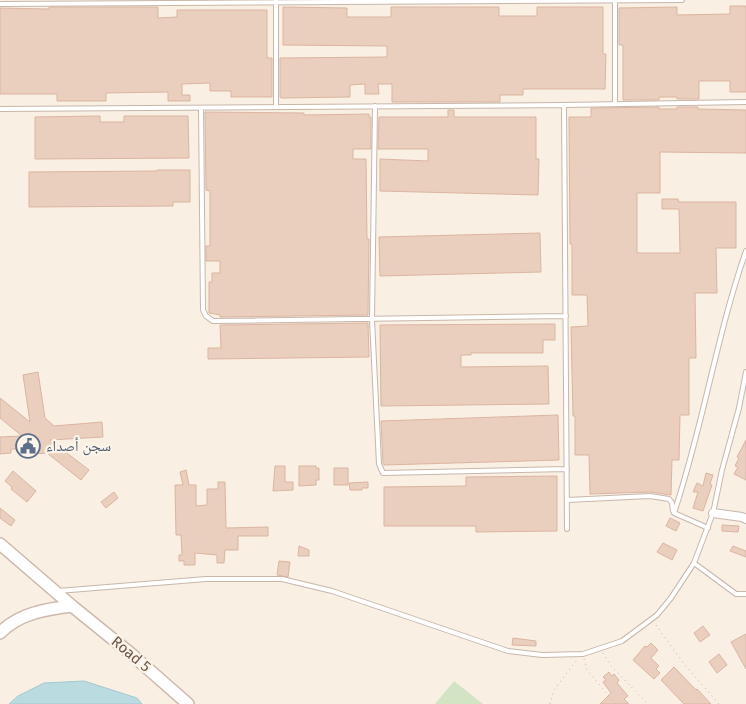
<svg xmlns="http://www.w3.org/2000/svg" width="746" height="704" font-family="'Fira Sans','Noto Naskh Arabic',sans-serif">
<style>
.green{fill:#d2e4c3}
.water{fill:#badbdf;stroke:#a2cacf}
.building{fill:#eacebe;stroke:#dbb5a0}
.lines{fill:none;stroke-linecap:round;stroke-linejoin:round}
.lane-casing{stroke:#c7b7ab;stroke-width:6}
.street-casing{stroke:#c7b7ab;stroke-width:10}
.secondary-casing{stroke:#cdb9ac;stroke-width:14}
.path{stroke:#ceb2a2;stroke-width:1;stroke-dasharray:1 4;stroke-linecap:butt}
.lane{stroke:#fff;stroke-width:4}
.street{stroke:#fff;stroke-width:8}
.secondary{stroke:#fff;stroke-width:11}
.labels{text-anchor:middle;stroke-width:4.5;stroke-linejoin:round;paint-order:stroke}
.service-label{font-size:15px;fill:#4e5e75;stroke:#fcf4e8;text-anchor:start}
.street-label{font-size:15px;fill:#6d574c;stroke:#fcf4e8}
</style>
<rect width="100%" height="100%" fill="#f9efe3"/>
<path class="green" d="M454,681L483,704H435Z"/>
<path class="water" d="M84,681L137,698L142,704H9L18,696L44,683Z"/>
<path class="building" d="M730,6H746V92H730V81H699V99H677V97H659V100H623V45H619V8L677,7V15L730,14Z
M49,7H158V18L177,17V10H267V58H272V97H231V91H210V83L182,84V95H190V101H168V92L106,93V101H57V94H0V8L49,9Z
M283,7L347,8V17H391V7H499V16H537V7H603V54H606L605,89H523V95H500V102H392V84H378L379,94H365V84L350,85V97L281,98L280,97V58L387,57V46L283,45Z
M659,107V109H677V107H698V109L746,110V153L660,152V193H637V253H680L679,209H662V199H678L679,202H736V248H716L717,293H695L696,358H689V415H680L679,460H672L671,495L650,492L590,494L589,455H575V416H573L571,327L588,326L587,295H572V244H570L569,117H591V108Z
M448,110H454V117H536V159H539L538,195L380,191V159L428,161V149H378L379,117H448Z
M205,112L304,113V115L369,114V117H371V149H353V159H366L367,239H369L368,315L220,317V315L209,313V282H212V273H220V261H206V246H210V191L206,190Z
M100,116V122H124V116H188L189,158L35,159V117Z
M157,170H190V202H173V206L29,207V172L157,171Z
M540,233L541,272L380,276L379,237Z
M368,323L369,357L208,359V348H221L220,325Z
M555,324V340H543V353H471V355H461V367L548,366L549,404L381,406L380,325Z
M38,372L45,418L54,426L102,422L103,437L50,440L89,470L81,480L47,453L34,454L18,442V449H11V453L0,454V437L22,436L0,418V398L30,422L23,375Z
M558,415L559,460L384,465L383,463L381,421Z
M746,440V480L734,474L738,467L735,466L739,458L737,457Z
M275,466H285V482H293V490L273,491Z
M299,466H316V468H319V480H316V485L299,486Z
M334,468H348V485H334Z
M186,470L189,485H196V506L207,505V489H218V482H225L226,528L268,527V536H238V550H225L224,563H217V555L195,553V565H184V561H179V555H182L181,535H176L175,485H183L180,472Z
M13,471L36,491L27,502L11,489L12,487L5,481Z
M706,473L713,475L710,484L712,485L703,511L693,508L698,492H693L697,483L703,486Z
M557,476V531L476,532V526H384V487L466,486V477Z
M368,482V488H362V490H350L349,483Z
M114,492L118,498L106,508L101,502Z
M0,508L15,520L11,526L0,518Z
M670,518L680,523L676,531L666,526Z
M722,525L739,526L738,532L722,531Z
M663,543L677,550L672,560L657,552Z
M299,546L309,550V556H298Z
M733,546L746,551V557L730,551Z
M279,561L290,562L288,577L277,575Z
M703,626L710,635L700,642L694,633Z
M746,634V669L731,642Z
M513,638L536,641V646L512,645Z
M651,643L658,650L651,658L659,666L656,669L660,673L654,679L633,660L645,646L647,647Z
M719,654L727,665L717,673L709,662Z
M674,667L696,690L697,689L711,704H684L661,680Z
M609,672L612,676L614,674L619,680L617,683L628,696L624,699L629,704H600L611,693L603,682L606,680L603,677Z"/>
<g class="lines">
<g class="lane-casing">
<path id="lane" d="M276,0V107
M615,1V103
M0,4L682,0
M564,105L567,529
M375,106L372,320L379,464L383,473L567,469
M201,108L203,310L206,316L213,321L566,316
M0,109L564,105L746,102
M567,500L650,496L669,499L672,503L673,511
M708,528L674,513C703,427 716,337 746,251
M694,563L736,594H746
M58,591L206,579H282L332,591L508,651L542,655L583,654L622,641L657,615L671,598L694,563L713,513L722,470L739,408L746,372"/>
</g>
<g class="street-casing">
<path id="street" d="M713,513L742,517L746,519"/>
</g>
<g class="secondary-casing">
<path id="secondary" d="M0,544L72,606L130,653L188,704
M0,633C19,613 47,609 72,606"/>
</g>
<path class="path" d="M656,625L684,664L719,704
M603,653L611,666L648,704
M584,659L587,670L613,701
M550,704L554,690L577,660"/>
<use href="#lane" class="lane"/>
<use href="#street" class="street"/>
<use href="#secondary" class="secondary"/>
</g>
<defs>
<g id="civic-ring" transform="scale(1.25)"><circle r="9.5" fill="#fcf4e8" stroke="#5c6f8a" stroke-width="1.5"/><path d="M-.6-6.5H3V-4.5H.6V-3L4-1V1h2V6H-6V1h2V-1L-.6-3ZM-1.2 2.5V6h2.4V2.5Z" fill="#5c6f8a"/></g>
</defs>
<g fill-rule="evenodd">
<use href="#civic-ring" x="28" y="446"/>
</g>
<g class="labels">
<g class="service-label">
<text x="46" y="451">سجن أصداء</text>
</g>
<g class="street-label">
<text transform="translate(131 654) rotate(40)" y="5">Road 5</text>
</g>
</g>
</svg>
